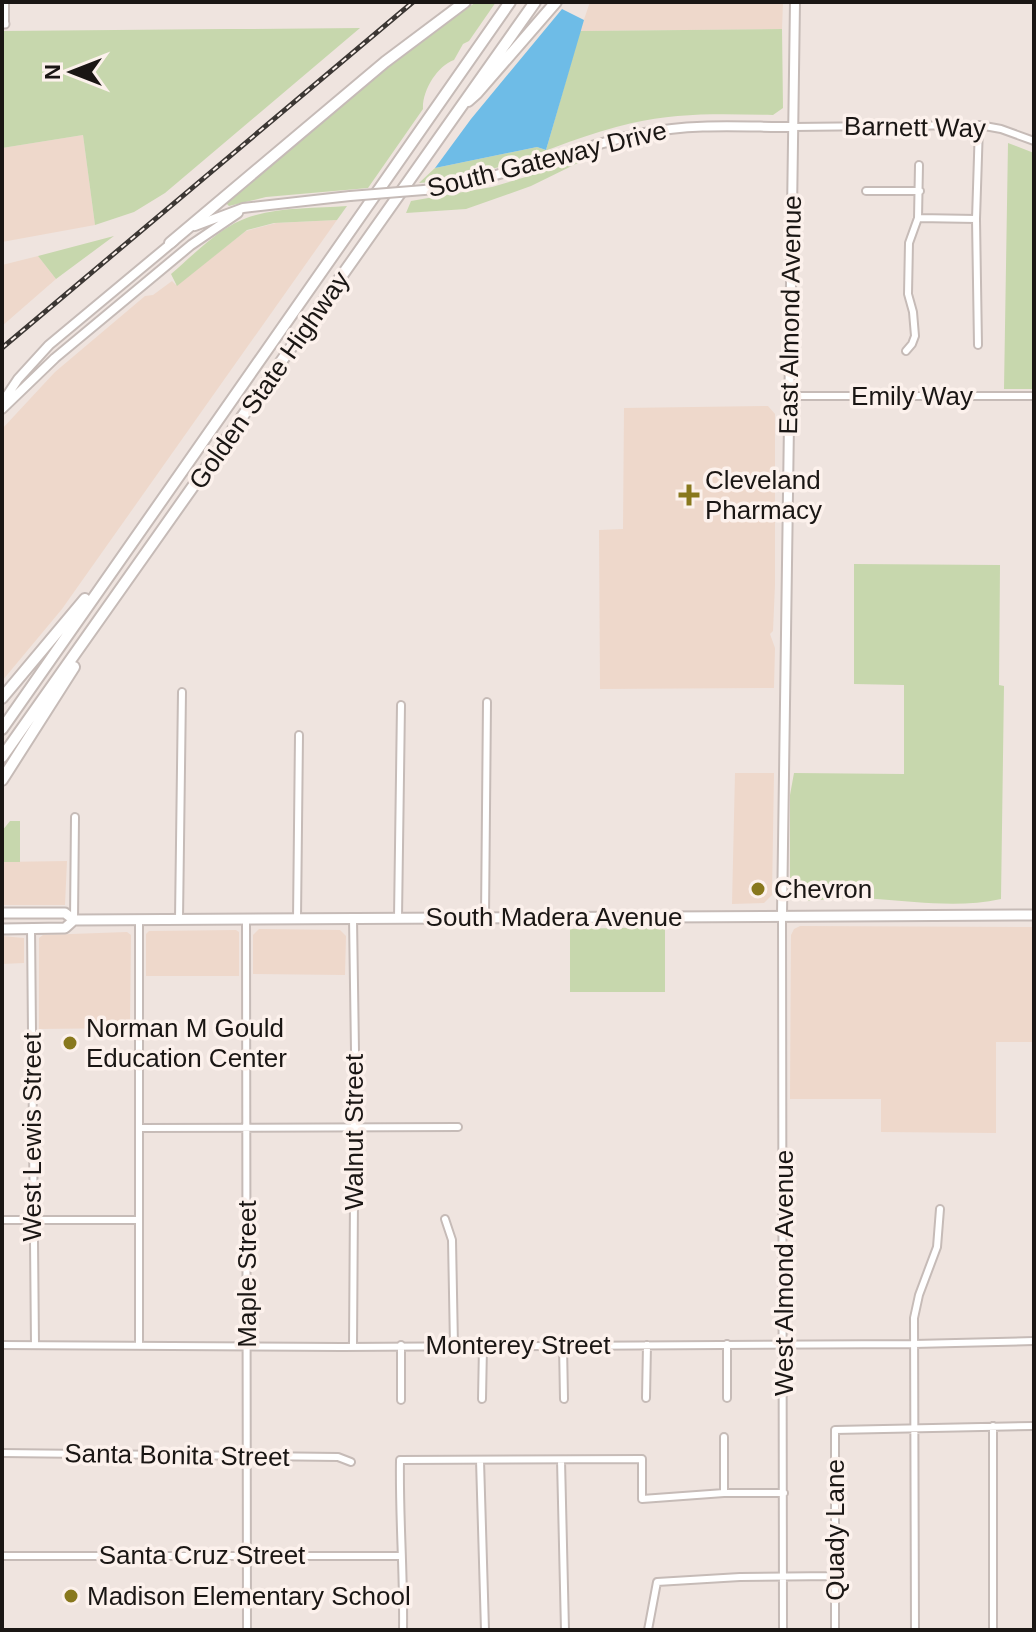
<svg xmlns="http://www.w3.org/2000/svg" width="1036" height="1632" font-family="Helvetica,sans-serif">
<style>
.commercial{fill:#eed8cb}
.green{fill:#c7d7ad}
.water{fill:#6ebce7}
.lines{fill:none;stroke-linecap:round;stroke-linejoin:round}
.minor-casing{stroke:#c6bbb7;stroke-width:10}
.tertiary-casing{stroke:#c6bbb7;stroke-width:11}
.secondary-casing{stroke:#c6bbb7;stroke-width:12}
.primary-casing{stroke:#c6bbb7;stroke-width:13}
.motorway-casing{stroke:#c6bbb7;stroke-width:14}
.minor{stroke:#fff;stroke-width:6}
.tertiary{stroke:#fff;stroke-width:7}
.secondary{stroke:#fff;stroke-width:8}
.primary{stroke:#fff;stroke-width:9}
.motorway{stroke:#fff;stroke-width:10}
.rail-casing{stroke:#3c3734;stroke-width:5}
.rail{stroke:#fcf1ec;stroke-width:2;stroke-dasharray:6;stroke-linecap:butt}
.secondary-bridge-casing{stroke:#c6bbb7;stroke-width:12;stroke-linecap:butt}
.secondary-bridge{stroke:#fff;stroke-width:8}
.poi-dot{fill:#88781d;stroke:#fcf1ec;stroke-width:3}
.labels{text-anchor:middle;stroke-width:7;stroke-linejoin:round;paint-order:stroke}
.street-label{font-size:26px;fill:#1a1614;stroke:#fcf1ec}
.poi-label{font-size:26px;fill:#1a1614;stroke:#fcf1ec;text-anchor:start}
</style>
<rect width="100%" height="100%" fill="#efe4df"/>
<path class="commercial" d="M590,2H783L782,29L580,31Z
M83,135L95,225L2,242V148Z
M337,220L62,609L2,681V429L55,372L145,296L153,295L172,281L176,285L246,231L276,223Z
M38,256L56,279L2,326V265Z
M768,406L775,414V585L773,631L770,634L775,648L774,688L600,689L599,530L623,529L624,408Z
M735,773H774L772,895L764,903L732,904Z
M67,861L65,905H2V862Z
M800,926L1034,927V1042H996V1133L881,1132V1099H790L791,935L794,929Z
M259,929L340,930L346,936L345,975L253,974V935Z
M236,930L239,932V976H146V934L149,931Z
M127,932L131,935L130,1028L39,1029V938L43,935Z
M2,936L24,938V963L2,964Z"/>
<path class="green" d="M476,2H496L469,41L463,44L454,60C437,66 422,91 423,109L368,188L266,197L229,206L226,203L403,55Z
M360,28L165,193L134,212L95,225L83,135L2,148V31Z
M782,29L783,108L773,115C726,114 678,112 632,123C560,139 494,179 419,183L435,168L537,147L546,150L580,31Z
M1008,143L1034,153V389H1004Z
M586,159L531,186L466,209L406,213L411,201L492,187Z
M347,206L337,220L274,223L247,230L177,286L171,274C191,257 211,236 235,223C268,206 311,209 347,206Z
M114,236L56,279L38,256Z
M854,564L1000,565L999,685L1004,686L1001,899C961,908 917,902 877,899C853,897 827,900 802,901L794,897L790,889V795L794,773L904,774V685L854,684Z
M10,821H20V862H2V831Z
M665,927V992H570V929Z"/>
<path class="water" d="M562,9L584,20L546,150L537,147L435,168L471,119Z"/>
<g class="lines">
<g class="minor-casing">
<path id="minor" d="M5,24V2
M793,127L979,125L1001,129L1034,141
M866,191H920
M918,218L976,219
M978,345L976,219L979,125
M906,351L912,344L915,336L913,312L908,294L909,243L918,218L919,165
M790,396H1034
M782,915L783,1630
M398,918L401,705
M485,918L487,702
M179,919L182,692
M246,919L247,1630
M297,919L299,735
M74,920L75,817
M31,928L35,1345
M139,1128L458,1127
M445,1219L452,1240L454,1346
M2,1220H139
M727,1344V1398
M2,1345L342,1347L914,1344L1034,1341
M139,1345V919
M401,1345V1400
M563,1345L564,1399
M353,1347L355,1051L353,918
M646,1398L647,1345
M482,1399L483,1346
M993,1426V1630
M724,1437V1493
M2,1453L338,1457L351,1462
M480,1460L485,1630
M561,1460L565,1630
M2,1556H401
M403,1630C404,1573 399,1517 400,1460L642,1459V1499L724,1493H784
M648,1630L657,1582L740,1577L835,1576
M835,1630V1430L1034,1426
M915,1630L914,1318L919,1295L937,1247L940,1209"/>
</g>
<g class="tertiary-casing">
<path id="tertiary" d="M2,24H5"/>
</g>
<g class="secondary-casing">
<path id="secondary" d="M424,190C500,181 570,147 645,133C694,123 744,127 793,127
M195,226L243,208L350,196
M2,403L18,379L49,345L174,241
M2,409L55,358L191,245L238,213
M782,915L795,2"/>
</g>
<g class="primary-casing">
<path id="primary" d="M2,913H65L74,920L1034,915
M2,929L65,928L74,920"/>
</g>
<g class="motorway-casing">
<path id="motorway" d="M468,101L477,93L556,2
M170,243L385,62L465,2
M2,698L85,599
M2,729L510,2
M2,757L535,2
M2,780L74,667"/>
</g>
<use href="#minor" class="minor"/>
<use href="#tertiary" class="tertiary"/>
<use href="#secondary" class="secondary"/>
<use href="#primary" class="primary"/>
<use href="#motorway" class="motorway"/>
<g class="rail-casing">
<path id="rail" d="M2,348L413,2"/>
</g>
<use href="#rail" class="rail"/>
<g class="secondary-bridge-casing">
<path id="secondary-bridge" d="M350,196L424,190"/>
</g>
<use href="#secondary-bridge" class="secondary-bridge"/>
</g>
<g class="poi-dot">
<path d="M685 483h8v8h8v8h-8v8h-8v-8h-8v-8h8z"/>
<circle cx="758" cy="889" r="8"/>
<circle cx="70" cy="1043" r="8"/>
<circle cx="71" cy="1596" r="8"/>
</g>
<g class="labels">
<g class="street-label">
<text transform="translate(915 127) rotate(1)" y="9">Barnett Way</text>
<text transform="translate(547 159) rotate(-14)" y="9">South Gateway Drive</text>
<text transform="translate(790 315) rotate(-89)" y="9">East Almond Avenue</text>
<text transform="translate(269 380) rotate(-55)" y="9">Golden State Highway</text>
<text x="912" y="405">Emily Way</text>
<text x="554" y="926">South Madera Avenue</text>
<text transform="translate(354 1132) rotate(-90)" y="9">Walnut Street</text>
<text transform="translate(32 1137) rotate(-90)" y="9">West Lewis Street</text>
<text transform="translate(784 1273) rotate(-90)" y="9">West Almond Avenue</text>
<text transform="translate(247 1274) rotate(-90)" y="9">Maple Street</text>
<text x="518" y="1354">Monterey Street</text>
<text transform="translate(177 1455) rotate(1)" y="9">Santa Bonita Street</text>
<text transform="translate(835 1530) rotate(-90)" y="9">Quady Lane</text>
<text x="202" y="1564">Santa Cruz Street</text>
</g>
<g class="poi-label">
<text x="705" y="489">Cleveland<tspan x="705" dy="30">Pharmacy</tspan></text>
<text x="774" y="898">Chevron</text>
<text x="86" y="1037">Norman M Gould<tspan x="86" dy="30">Education Center</tspan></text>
<text x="87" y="1605">Madison Elementary School</text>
</g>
</g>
<rect width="1036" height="1632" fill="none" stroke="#1a1614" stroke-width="8"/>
<g transform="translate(72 72) rotate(270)" stroke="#fcf1ec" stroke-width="6" paint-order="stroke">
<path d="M0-6L14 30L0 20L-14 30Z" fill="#1a1614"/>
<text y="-12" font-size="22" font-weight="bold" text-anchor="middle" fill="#1a1614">N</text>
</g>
</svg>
